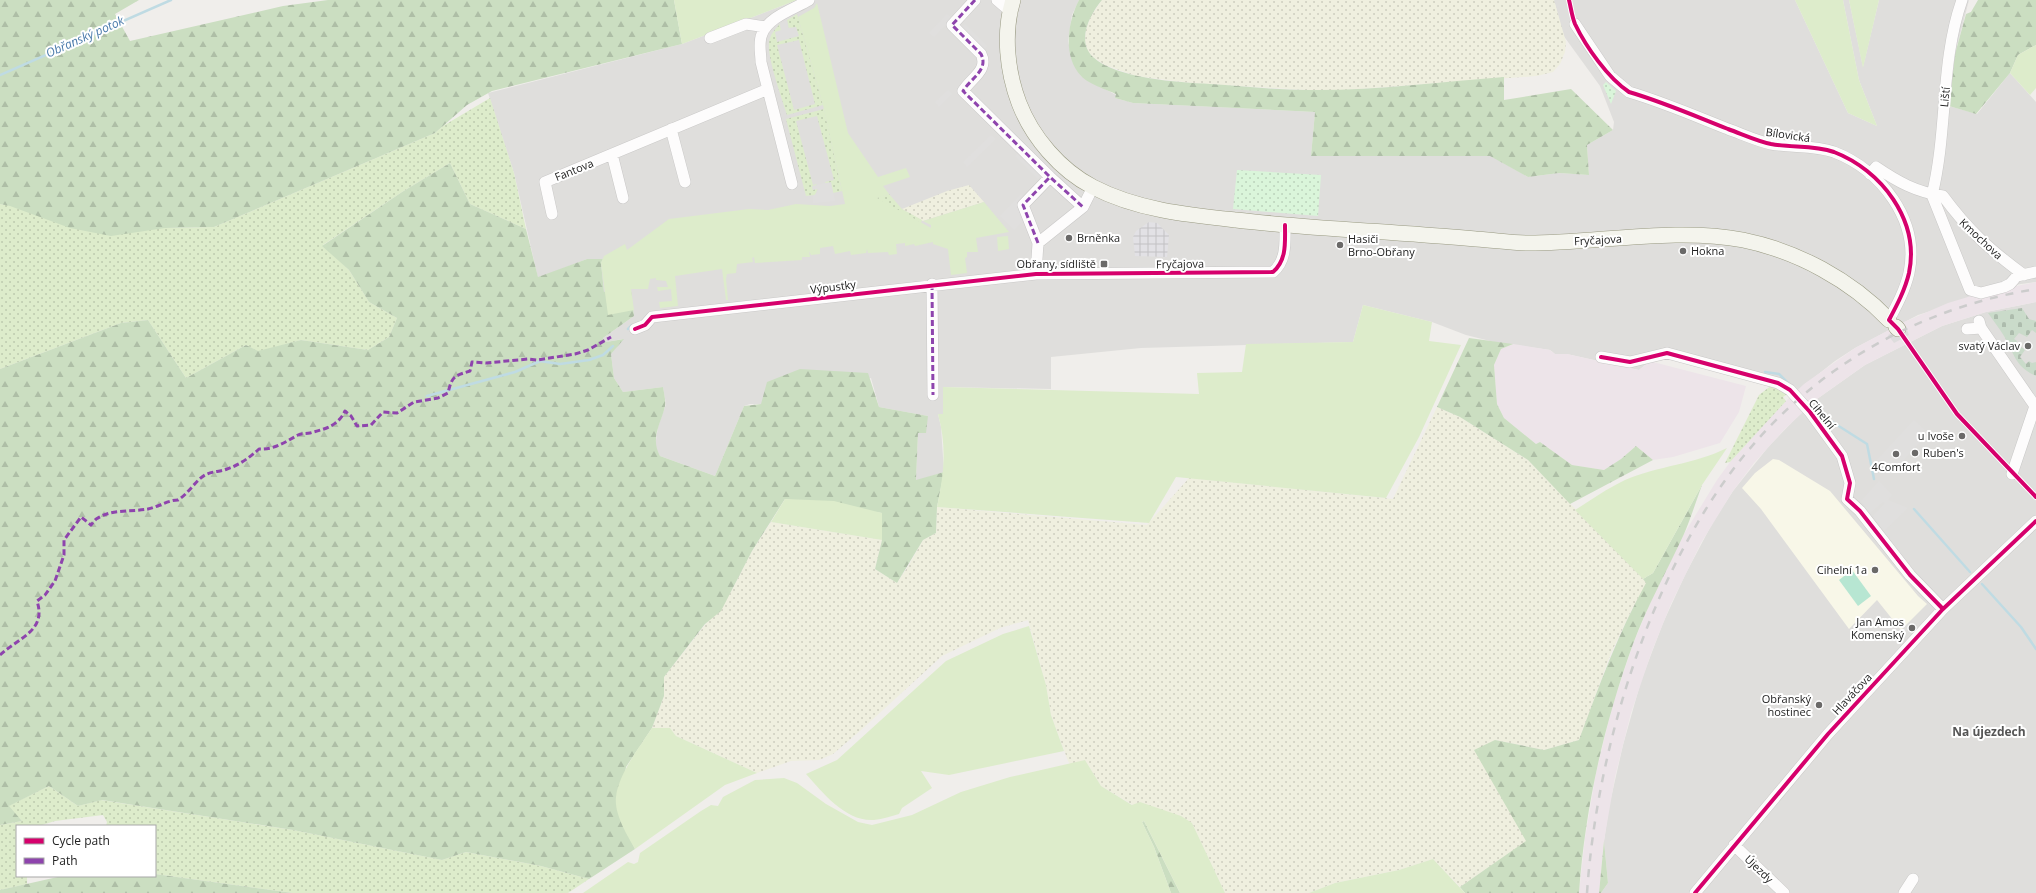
<svg xmlns="http://www.w3.org/2000/svg" width="2036" height="893" font-family="'Open Sans',sans-serif">
<style>
.residential{fill:#dfdedc}
.industrial{fill:#ede4e9}
.education{fill:#f8f7e8}
.farmland{fill:url(#farmland-dots)}
.grass{fill:url(#grass-dots);fill-rule:evenodd}
.forest{fill:url(#forest-firs)}
.cemetery{fill:url(#cemetery-stones)}
.park{fill:url(#park-dots)}
.garden{fill:#ddeccb}
.pitch{fill:#b7e6d2}
.parking{fill:#e0dfde}
.plaza{fill:url(#plaza-grid)}
.pier{fill:#dedddd}
.lines{fill:none;stroke-linecap:round;stroke-linejoin:round}
.stream{stroke:#bfdbe3;stroke-width:2.5}
.minor-casing{stroke:#c9c8c7;stroke-width:12}
.secondary-casing{stroke:#999a82;stroke-width:16}
.minor{stroke:#fdfcfc;stroke-width:11}
.secondary{stroke:#f4f4ed;stroke-width:15}
.rail{stroke:#ccc;stroke-width:2.5;stroke-dasharray:8 8;stroke-linecap:butt}
.quiet{stroke:#8e44ad;stroke-width:3;stroke-dasharray:6 3;stroke-linecap:butt}
.cycleway-casing{stroke:#fff;stroke-width:6}
.cycleway{stroke:#d6006c;stroke-width:4}
.poi-dot{fill:#6a6968;stroke:#fff;stroke-width:1.5}
.labels{text-anchor:middle;stroke-width:4;stroke-linejoin:round;paint-order:stroke}
.street-label{font-size:11px;fill:#222;stroke:#fff}
.poi-label{font-size:11px;fill:#222;stroke:#fff;text-anchor:end}
.water-label{font-size:12px;font-style:italic;fill:#4a7aab;stroke:#fff}
.neighbourhood-label{font-size:12px;font-weight:bold;fill:#555;stroke:#fff}
</style>
<defs>
<pattern id="farmland-dots" width="8" height="8" patternUnits="userSpaceOnUse"><rect width="8" height="8" fill="#efefdf"/><path d="M2 2h.1M6 6h.1" fill="none" stroke="#cdcdbf" stroke-width="1.8" stroke-linecap="round"/></pattern>
<pattern id="grass-dots" width="8" height="8" patternUnits="userSpaceOnUse"><rect width="8" height="8" fill="#ddeccb"/><path d="M2 2h.1M6 6h.1" fill="none" stroke="#bdcaae" stroke-width="1.8" stroke-linecap="round"/></pattern>
<pattern id="forest-firs" width="22" height="20" patternUnits="userSpaceOnUse"><rect width="22" height="20" fill="#cbdec1"/><path d="M5 1l3.5 6h-7zM16 11l3.5 6h-7z" fill="#aebea6"/></pattern>
<pattern id="cemetery-stones" width="16" height="16" patternUnits="userSpaceOnUse"><rect width="16" height="16" fill="#cadbca"/><path d="M2 7V4a2 2 0 0 1 4 0v3zM10 15v-3a2 2 0 0 1 4 0v3z" fill="#adbcad"/></pattern>
<pattern id="park-dots" width="8" height="8" patternUnits="userSpaceOnUse"><rect width="8" height="8" fill="#daf5da"/><path d="M2 2h.1M6 6h.1" fill="none" stroke="#bbd2bb" stroke-width="1.8" stroke-linecap="round"/></pattern>
<pattern id="plaza-grid" width="8" height="8" patternUnits="userSpaceOnUse"><rect width="8" height="8" fill="#e2e1e5"/><path d="M0 4h8M4 0v8" fill="none" stroke="#c2c1c4"/></pattern>
</defs>
<rect width="100%" height="100%" fill="#f0eeeb"/>
<path class="residential" d="M797,0H1079L1072,15L1068,41L1073,63L1081,76L1116,95L1115,98L1133,103L1315,112L1311,156H1491L1528,177L1559,173L1589,175L1587,145L1613,130L1614,122L1600,86L1563,35L1554,0H1795L1848,113L1877,126L1859,80L1843,0H1849L1863,67L1879,0H1969L1955,54L1949,106L1977,114L2010,73L2036,102V282L2014,285L1918,315L1855,348L1835,361L1792,395L1773,387L1674,358L1653,362L1645,365L1639,370L1567,354H1555L1550,350L1494,342L1466,335L1432,322L1363,305L1353,342L1141,348L1051,357V389L943,387V414H938L941,427L944,472L916,481L918,432L928,416L879,407L871,378L761,404H750L744,406L715,476L660,456L655,447L658,427L666,404L663,387L623,392L614,378L611,354L623,339L606,342L603,338L634,316L630,282L604,293L601,263L603,259H587L538,278L514,173L488,93L682,44Z
M2036,302V893H1601L1608,883L1604,841L1609,807L1623,745L1641,681L1663,623L1685,575L1713,522L1733,491L1769,446L1799,415L1817,399L1865,365L1942,326L1986,312Z"/>
<path class="industrial" d="M2036,282V302L1986,312L1942,326L1865,365L1817,399L1784,430L1754,463L1733,491L1701,543L1671,604L1652,651L1631,713L1615,777L1604,841L1599,893H1579L1585,838L1596,773L1612,707L1633,644L1653,596L1684,534L1717,480L1738,451L1786,401L1804,384L1855,348L1904,322L1948,303L1981,293Z
M1513,344L1550,350L1555,354H1567L1639,370L1645,365L1653,362L1746,386L1739,412L1720,443L1673,457L1653,460L1636,446L1621,459L1604,470L1572,465L1540,442L1536,444L1504,418L1497,404L1494,365L1501,349Z"/>
<path class="education" d="M1773,459L1779,460L1830,491L1918,596L1927,604L1901,630L1877,600L1849,629L1761,509L1742,488L1755,473Z"/>
<path class="farmland" d="M1102,0H1554L1566,42L1565,52L1560,64L1553,72L1537,76L1346,90H1306L1191,83L1136,76L1105,65L1093,57L1088,51L1085,41L1086,30L1091,16Z
M969,185L984,202L923,221L902,209L947,191Z
M1437,407L1460,417L1528,460L1647,583L1633,607L1611,653L1579,740L1544,750L1495,740L1527,841L1460,887L1433,859L1399,870L1335,883L1309,893H1225L1192,823L1133,805L1101,786L1085,760L1070,764L1068,761L1051,715L1046,685L1028,620L1000,628L942,656L860,731L833,754L819,760L791,761L757,773L676,736L670,728H652L664,696V677L731,592L752,551L771,522L882,540L875,569L897,583L909,565L923,540L936,533L937,507L1147,525L1189,478L1393,499Z"/>
<path class="grass" d="M797,14L823,105L787,115C782,98 767,58 769,42C770,35 775,29 780,24L781,30L789,29L787,20ZM799,40L815,104L794,110L777,45Z
M490,98L514,173L526,229L470,204L450,163L402,192L323,245L349,270L369,302L397,318L389,337L368,350L301,340L258,352L246,345L186,378L148,320L121,323L0,369V204L166,228L214,227L435,133L443,126Z
M824,109L842,191L833,193L825,182L834,180L817,116L796,121L813,185L817,184L812,189L818,188L815,195L806,196L786,119Z
M889,194L902,209L922,220L921,223L876,198Z
M1772,385L1773,387L1789,393L1783,397L1786,401L1730,462L1725,463L1759,395Z
M49,786L78,806L101,800L293,830L442,860L466,852L541,866L589,879L568,893H293L155,874V826H106L107,822L103,815L55,821L39,826H17V876H27V884L0,890V825L22,821L8,806Z"/>
<path class="forest" d="M0,0H139L115,14L130,41L283,6L328,0H674L682,44L492,91L467,105L435,133L214,227L165,228L111,236L70,228L10,206L0,204Z
M1079,0H1102C1090,14 1076,41 1093,57C1117,79 1178,82 1210,84C1242,86 1274,90 1307,90C1372,91 1438,82 1504,77V100L1571,89L1613,130L1587,145L1589,175L1559,173L1528,177L1490,156H1311L1315,112L1133,103L1115,98L1116,94C1107,90 1087,83 1081,76C1062,56 1068,21 1079,0Z
M1978,0H2036V45L2018,55L2010,73L1976,114L1949,106L1955,54L1966,14L1971,12Z
M450,163L470,204L526,229L538,277L587,259H603L601,263L604,292L630,282L634,316L603,338L606,342L624,339L611,354L614,378L623,392L663,387C664,393 666,401 665,406C661,424 650,438 660,456L715,476L744,406L761,404L767,382L800,369L868,373L879,407L928,416L926,433H918L916,480L944,472L937,507L936,533L923,540L897,583L875,569L882,540V513L785,499L752,551L721,611L705,624L664,677V696L652,728L626,767L619,815L635,849L589,879L541,866L466,852L442,860L293,830L102,800L78,806L49,786L9,806L22,821L0,825V369L121,323L148,320L186,378L246,345L258,351L301,340L368,350L389,337L397,318L369,302L349,270L322,246L402,192Z
M1469,338L1513,344L1501,349L1494,365L1497,404L1504,418L1536,444L1540,442L1572,465L1604,470L1621,459L1636,446L1653,460L1570,504L1528,460L1460,417L1437,407Z
M1702,485C1696,501 1691,518 1684,534C1667,571 1647,606 1633,644C1604,724 1585,808 1579,893H1465L1460,887L1526,841L1474,750L1495,740L1544,750L1579,740C1599,686 1618,633 1646,583L1643,579L1653,573Z
M1144,821L1180,893H1171L1154,847L1142,822Z
M1604,841L1608,883L1601,893H1599Z
M155,874L293,893H0V890L62,876H155Z"/>
<path class="cemetery" d="M2022,308L2029,319L2036,321V333L2032,330L2027,337L2019,333L2014,339L2017,341L2016,343L2025,350L2020,357L2026,364L2029,361L2032,363L2036,362V376C2014,366 2015,354 2004,336C1999,328 1993,320 1988,313Z"/>
<path class="park" d="M1606,82L1616,91L1611,104L1603,85Z
M1237,170L1321,175L1318,216L1233,209Z"/>
<path class="garden" d="M674,0H797L682,44Z
M1795,0H1843L1859,80L1877,126L1848,113Z
M1849,0H1879L1863,68Z
M817,3L848,133L878,177L906,168L910,177L883,186L889,194L877,198L931,228V225L923,221L984,202L1009,232L976,238L978,252H967V257L965,258L967,273L951,275L948,249L933,244V242L915,246L914,244L905,246V243L896,244L897,254L889,255L888,252L868,253L867,249L866,253L851,255L850,251L835,254L833,246L820,248V254L811,255L809,251L810,257H802V260L755,263L754,257L752,258L753,262L737,264L736,273L727,274L726,279L728,300H726L722,269L675,276L678,306L660,308L659,302L672,301L671,289L658,291L657,287H668L666,281L656,280V278L650,279L648,289H631L634,310L608,315L601,263L604,256L625,244L627,250L669,219L749,209L768,210L796,204L830,206L845,204L823,105L798,17L814,8Z
M2036,45V88L2030,95L2010,73L2018,55Z
M1008,236L1009,249L998,251L997,237Z
M1363,305L1432,322L1429,341L1461,345L1419,437L1386,498L1176,477L1149,523L937,507C944,474 947,447 938,414H943V387L1199,394L1197,373L1242,372L1246,344L1353,342Z
M1727,448L1702,485L1653,573L1643,579L1575,510C1591,500 1608,488 1625,480C1658,466 1695,464 1727,448Z
M785,499L834,501L882,513V540L771,522Z
M1029,626L1046,685L1051,715L1064,751L949,775L921,771L932,788L902,808L899,814C891,816 883,819 874,820C846,822 823,793 806,774L837,760L946,661L1003,634Z
M652,728H670L676,736L757,773L725,785L635,849C627,835 614,814 616,797C618,775 640,746 652,728Z
M1085,760L1101,786L1132,805L1140,802L1181,816L1192,823L1225,893H1180L1144,821L1142,822L1154,847L1171,893H583L628,862L634,864L638,862L640,853L701,811L711,805L718,806L723,797L755,780L784,778L797,783L826,804L858,822L872,825L912,815L961,792L1010,777Z
M1433,859L1465,893H1309L1335,883L1399,870Z"/>
<path class="pitch" d="M1852,570L1871,596L1858,606L1839,580Z"/>
<path class="parking" d="M947,14L952,18L934,37L929,33Z
M787,20L788,28L796,27L799,36L777,42L775,32L781,30L780,24Z
M965,24L987,46L983,50L960,28Z
M948,90L952,94L939,107L935,102Z
M991,135L996,139L967,167L963,162Z
M1020,152L1042,174L1038,179L1015,156Z
M831,182L835,201L813,203V196L817,193L818,189L813,190L812,186Z
M1021,194L1026,199V218L1014,230L1000,216Z
M1914,420L1928,433L1891,474L1876,461Z
M1879,481L1892,495L1888,500L1908,508L1884,531L1873,516L1885,503L1883,502L1870,513L1861,501Z"/>
<path class="plaza" d="M1149,222L1157,223L1169,235L1167,257L1135,256L1133,237L1136,231Z"/>
<path class="pier" d="M1905,325L1909,335L1894,343L1888,335Z"/>
<g class="lines">
<path class="stream" d="M0,75L171,0
M628,329L632,325
M1765,372L1779,374L1788,383
M427,396L515,372L540,361L560,364L589,360L603,355L613,346
M1815,411L1867,444L1874,479
M1914,509L1970,572
M1982,584L2021,627L2036,649"/>
<g class="minor-casing">
<path id="minor" d="M975,0L952,25L981,54C989,70 971,78 963,91L1050,177L1083,207
M997,0L1010,11
M1575,24L1610,76L1629,92C1663,102 1695,116 1728,129C1742,134 1757,141 1771,144C1792,148 1813,145 1834,152C1881,170 1920,220 1909,273C1905,290 1897,305 1889,320
M710,38L746,24L766,27
M671,129L685,182
M612,154L623,198
M1870,174L1876,167C1898,182 1916,192 1943,196C1968,230 1990,250 2024,275
M792,184L761,62C761,53 758,43 762,34C768,17 794,9 809,0
M1932,195C1948,131 1940,62 1962,0
M1932,195L1970,290L1981,293L2004,287L2010,284L2017,276L2036,272
M552,214L545,182L768,89
M1038,243L1023,205L1050,177
M1036,274L1038,243L1083,207L1093,187
M932,284L933,395
M1979,321L1981,328L2035,406
M635,329L645,325L652,317L1036,274L1273,272C1287,260 1285,242 1285,225
M1967,329L1981,328
M1601,357L1630,362L1667,353L1778,383L1790,390L1810,412L1842,456L1850,483L1847,499L1860,511L1910,575L1943,609
M2012,474L2035,406
M1734,845L1784,893
M1695,893L1828,734L1943,609L2036,521
M1904,893L1913,879"/>
</g>
<g class="secondary-casing">
<path id="secondary" d="M1013,0C1003,33 1007,71 1019,103C1032,137 1060,170 1093,187C1137,210 1188,215 1236,220C1279,225 1323,228 1367,231C1403,233 1440,236 1476,239C1494,240 1511,243 1529,243C1597,243 1677,227 1743,240C1797,251 1851,280 1889,320
M1896,327L1898,329"/>
</g>
<use href="#minor" class="minor"/>
<use href="#secondary" class="secondary"/>
<path class="rail" d="M1587,893C1597,742 1656,551 1760,437C1832,357 1930,306 2036,289"/>
<path class="quiet" d="M975,0L952,25L981,54C989,70 971,78 963,91L1050,177L1083,207
M1038,243L1023,205L1050,177
M932,284L933,395
M0,655C18,638 47,631 37,601L45,595L55,581L64,555V540L81,517L91,525C93,523 95,519 98,518C112,509 132,512 148,509C158,507 168,500 178,500C189,493 195,481 205,475C212,471 220,472 227,469C239,465 249,458 259,449C274,450 285,442 298,435C302,433 306,434 310,433C325,429 338,426 345,411L351,416L357,426L371,425L383,412L397,413L414,402L438,398L448,393C452,376 454,376 470,371L472,362L486,363L528,359L537,360L575,354L588,350L611,337"/>
<g class="cycleway-casing">
<path id="cycleway" d="M1569,0C1571,8 1572,17 1575,24C1586,47 1608,78 1629,92C1663,102 1695,116 1728,129C1742,134 1757,141 1771,144C1792,148 1813,145 1834,152C1881,170 1920,220 1909,273C1905,290 1897,305 1889,320L1898,329L1957,414L2036,497
M635,329L645,325L652,317L1036,274L1273,272C1287,260 1285,242 1285,225
M1601,357L1630,362L1667,353L1778,383L1790,390L1810,412L1842,456L1850,483L1847,499L1860,511L1910,575L1943,609
M1695,893L1828,734L1943,609L2036,521"/>
</g>
<use href="#cycleway" class="cycleway"/>
</g>
<g class="poi-dot">
<circle cx="1069" cy="238" r="4"/>
<circle cx="1340" cy="245" r="4"/>
<circle cx="1683" cy="251" r="4"/>
<rect x="1100" y="260" width="8" height="8" rx="2"/>
<circle cx="2028" cy="346" r="4"/>
<circle cx="1962" cy="436" r="4"/>
<circle cx="1915" cy="453" r="4"/>
<circle cx="1896" cy="454" r="4"/>
<circle cx="1875" cy="570" r="4"/>
<circle cx="1912" cy="628" r="4"/>
<circle cx="1819" cy="705" r="4"/>
</g>
<g class="labels">
<g class="street-label">
<text transform="translate(1945 97) rotate(-85)" y="4">Liští</text>
<text transform="translate(1788 135) rotate(8)" y="4">Bílovická</text>
<text transform="translate(574 170) rotate(-22)" y="4">Fantova</text>
<text transform="translate(1981 239) rotate(43)" y="4">Kmochova</text>
<text transform="translate(1598 240) rotate(-3)" y="4">Fryčajova</text>
<text transform="translate(1180 264) rotate(-1)" y="4">Fryčajova</text>
<text transform="translate(833 287) rotate(-7)" y="4">Výpustky</text>
<text transform="translate(1822 414) rotate(51)" y="4">Cihelní</text>
<text transform="translate(1852 694) rotate(-47)" y="4">Hlaváčova</text>
<text transform="translate(1759 869) rotate(44)" y="4">Újezdy</text>
</g>
<g class="poi-label">
<text x="1077" y="242" text-anchor="start">Brněnka</text>
<text x="1348" y="243" text-anchor="start">Hasiči<tspan x="1348" dy="13">Brno-Obřany</tspan></text>
<text x="1691" y="255" text-anchor="start">Hokna</text>
<text x="1096" y="268">Obřany, sídliště</text>
<text x="2020" y="350">svatý Václav</text>
<text x="1954" y="440">u Ivoše</text>
<text x="1923" y="457" text-anchor="start">Ruben's</text>
<text x="1896" y="471" text-anchor="middle">4Comfort</text>
<text x="1867" y="574">Cihelní 1a</text>
<text x="1904" y="626">Jan Amos<tspan x="1904" dy="13">Komenský</tspan></text>
<text x="1811" y="703">Obřanský<tspan x="1811" dy="13">hostinec</tspan></text>
</g>
<g class="water-label">
<text transform="translate(85 37) rotate(-24)" y="4">Obřanský potok</text>
</g>
<g class="neighbourhood-label">
<text x="1989" y="736">Na újezdech</text>
</g>
</g>
<rect x="16" y="825" width="140" height="52" fill="#ffffff" stroke="#a7a7a7"/>
<rect x="24" y="838" width="20" height="6" fill="#d6006c" stroke="#a7a7a7"/>
<text x="52" y="845" font-size="12" fill="#222222">Cycle path</text>
<rect x="24" y="858" width="20" height="6" fill="#8e44ad" stroke="#a7a7a7"/>
<text x="52" y="865" font-size="12" fill="#222222">Path</text>
</svg>
